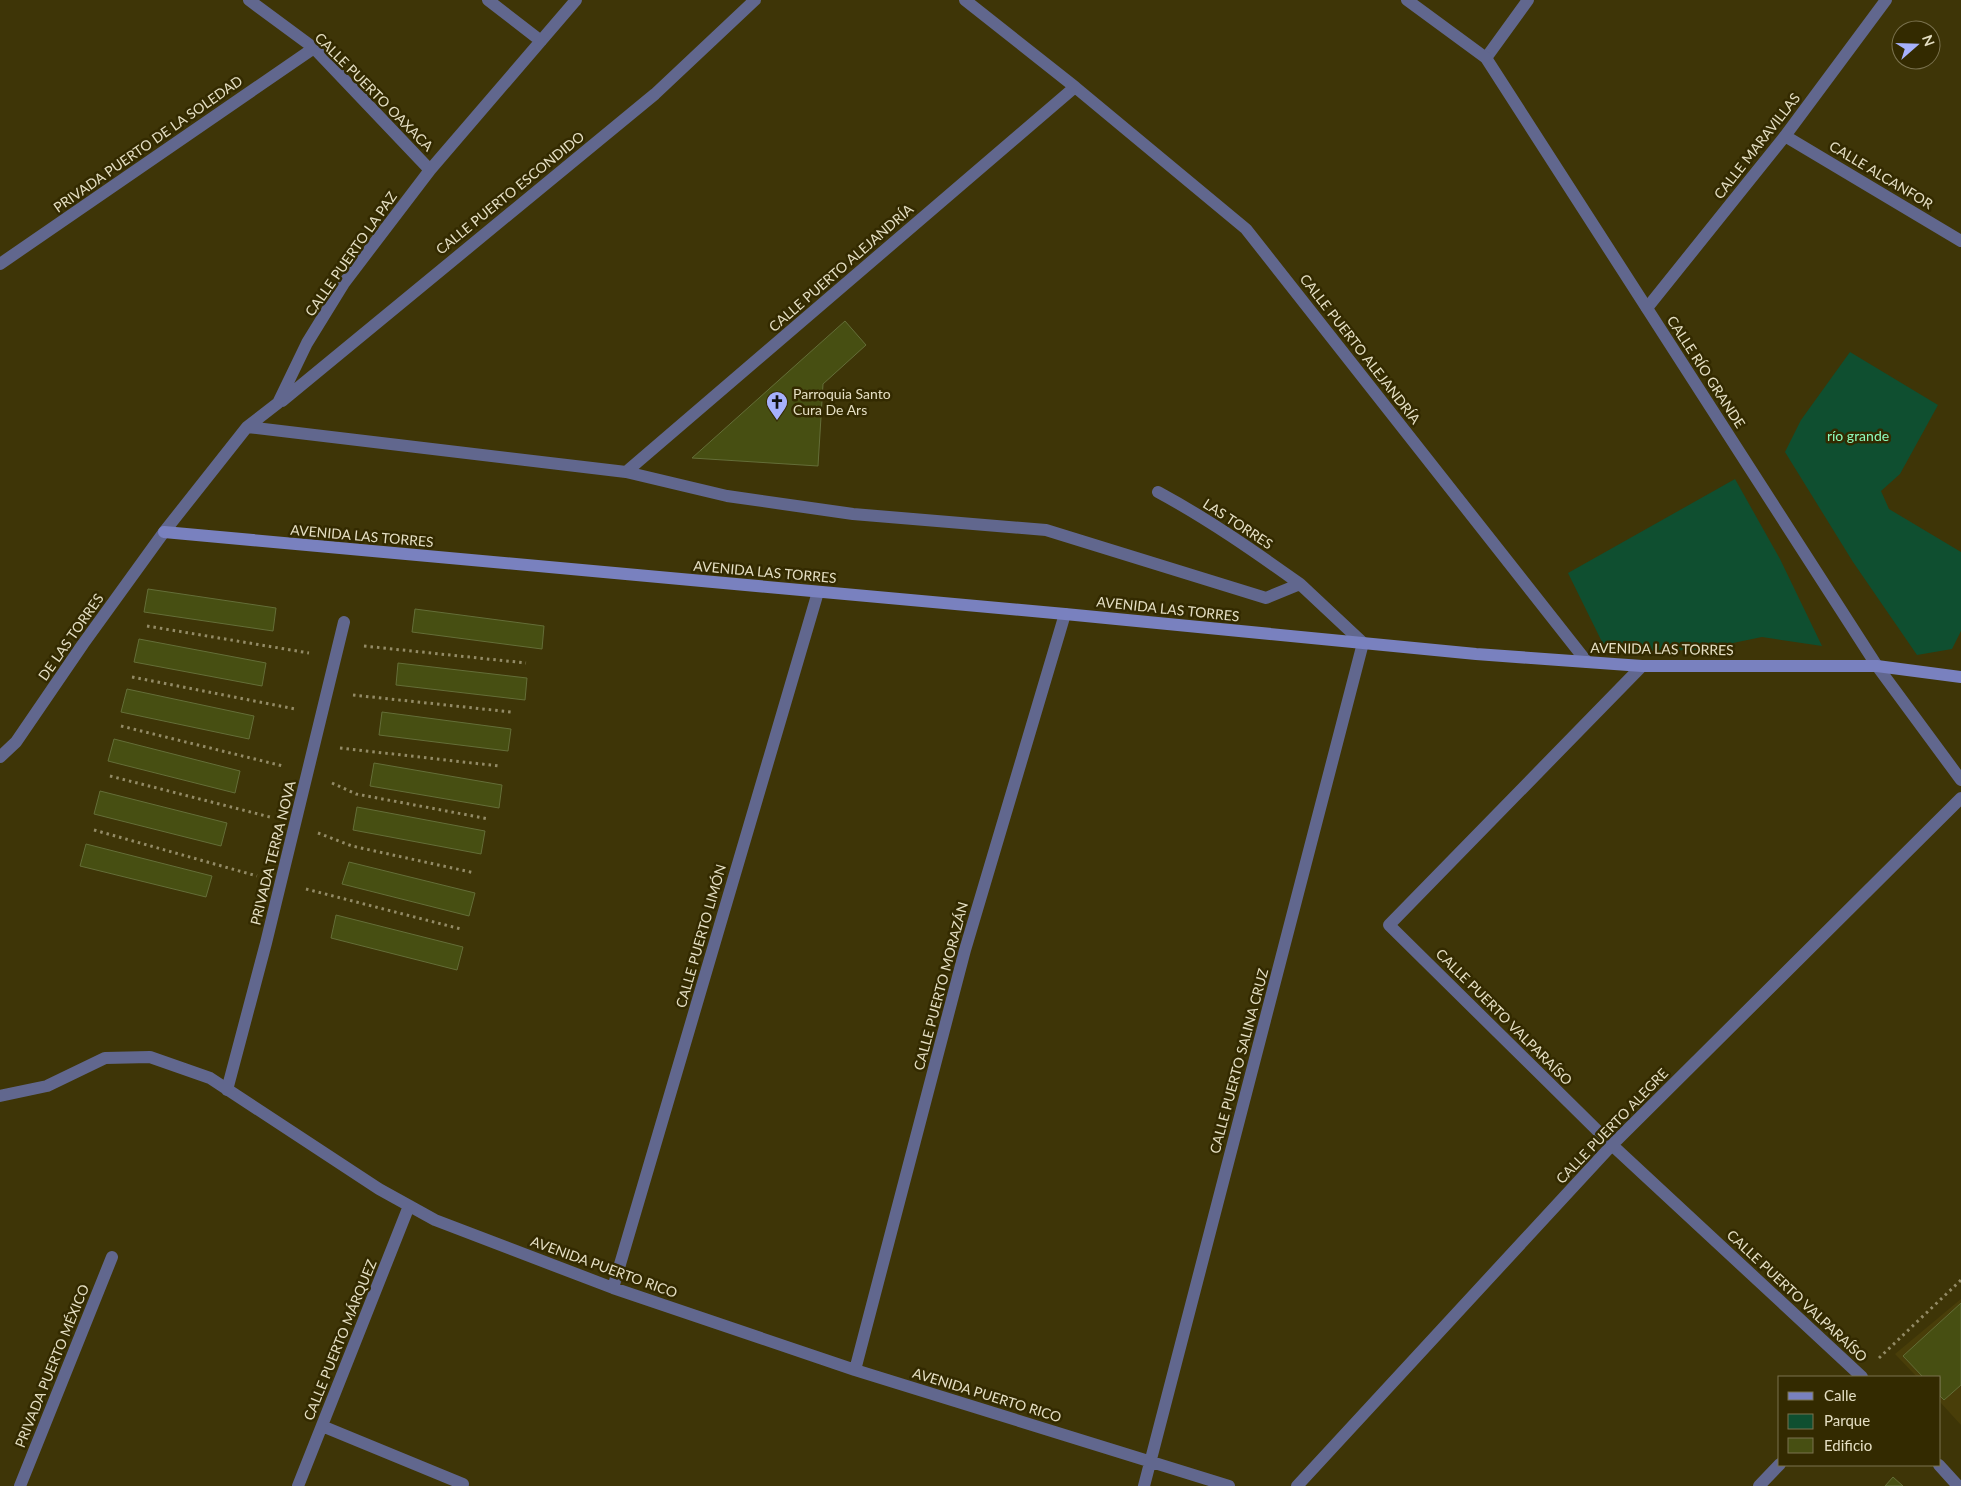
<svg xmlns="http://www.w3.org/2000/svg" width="1961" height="1486" font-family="Lato,sans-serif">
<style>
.built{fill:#493e09}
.green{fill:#0f4f30}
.building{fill:#474f12;stroke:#646e38}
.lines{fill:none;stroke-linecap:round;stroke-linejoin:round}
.path{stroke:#938b66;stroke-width:3;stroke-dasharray:2.5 4;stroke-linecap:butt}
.minor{stroke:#61678e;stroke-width:12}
.tertiary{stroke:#61678e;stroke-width:12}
.secondary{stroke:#7981bf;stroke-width:12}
.labels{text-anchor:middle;stroke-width:5;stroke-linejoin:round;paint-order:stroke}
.street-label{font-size:14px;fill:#e5dfc3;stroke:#332a00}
.poi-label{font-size:14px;fill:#e5dfc3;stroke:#332a00;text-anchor:start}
.park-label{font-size:14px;fill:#8efcbd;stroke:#332a00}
</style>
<rect width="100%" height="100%" fill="#3e3507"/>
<path class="built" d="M1961,1299V1425L1940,1402V1377H1917L1895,1354Z"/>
<path class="green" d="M1850,352L1938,405L1900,474L1881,491L1889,509L1961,552V631L1952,649L1917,655L1853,562L1785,452L1801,420Z
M1735,479L1780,559L1822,646L1762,637L1699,650L1641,651L1604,646L1568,573Z"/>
<path class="building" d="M845,321L866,345L823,384L818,466L692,458Z
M148,589L276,608L273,631L144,612Z
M415,609L544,626L542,649L412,632Z
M139,639L266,663L262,686L134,662Z
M398,663L527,678L525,700L396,685Z
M127,689L254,716L249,739L121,712Z
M382,712L511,729L508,751L379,735Z
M114,739L240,771L235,793L108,761Z
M374,763L502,785L499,808L370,786Z
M100,791L227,823L221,846L94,814Z
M357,807L485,831L481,854L353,830Z
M86,844L212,876L206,897L80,866Z
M349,862L475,893L469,916L342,884Z
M336,915L463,947L457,970L331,938Z
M1961,1303V1385L1944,1400L1940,1396V1377H1923L1903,1356Z
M1893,1477L1903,1486H1885Z"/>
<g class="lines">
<path class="path" d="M147,626L309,653
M364,646L526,663
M132,677L295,709
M353,695L511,712
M121,726L283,766
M340,748L499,766
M110,776L270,817
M332,783L356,794L489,819
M94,830L257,876
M318,833L352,846L475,873
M306,889L461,929
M1879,1358L1961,1280"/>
<path class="minor" d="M249,0L314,48L430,170
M488,0L541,41
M965,0L1075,87L1246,229L1587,662
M1486,58L1528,0
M1785,136L1961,241
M0,264L314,48
M1647,308L1785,136L1886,0
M282,401L655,94L755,0
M247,427L626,472L727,496L853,514L1046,530L1266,598L1300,584L1363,643L1144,1486
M626,472L1075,87
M1158,492C1208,519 1254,551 1300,584
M1642,666L1389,925L1612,1145L1862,1377
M0,757L16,742L83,644L164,532L247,427L278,403L307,343L344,283L430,170L576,0
M227,1090L266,943L344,622
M0,1096L47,1086L105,1058L150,1057L210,1078L379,1189L435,1220L613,1288L855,1370L1229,1486
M613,1288L818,592
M855,1370L965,950L1065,614
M322,1426L463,1484
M1939,1465L1958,1486
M20,1486L112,1257
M298,1486L409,1206
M1297,1486L1612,1145L1961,798
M1759,1486L1780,1464"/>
<path class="tertiary" d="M1407,0L1486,58L1877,666L1961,780"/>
<path class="secondary" d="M164,532L1065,614L1476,654L1642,666H1877L1961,677"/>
</g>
<defs>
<g id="church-pin" transform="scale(1.125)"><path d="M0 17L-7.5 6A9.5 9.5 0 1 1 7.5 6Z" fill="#a6b1fc" stroke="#332a00"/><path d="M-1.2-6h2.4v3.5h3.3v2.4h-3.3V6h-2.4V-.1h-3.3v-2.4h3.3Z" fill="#111"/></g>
</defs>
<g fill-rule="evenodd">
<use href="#church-pin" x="777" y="402"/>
</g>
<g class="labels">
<g class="street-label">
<text transform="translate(374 92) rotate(45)" y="5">CALLE PUERTO OAXACA</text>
<text transform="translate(148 144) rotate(-35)" y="5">PRIVADA PUERTO DE LA SOLEDAD</text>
<text transform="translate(1757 146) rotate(-52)" y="5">CALLE MARAVILLAS</text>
<text transform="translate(1881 175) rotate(31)" y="5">CALLE ALCANFOR</text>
<text transform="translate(510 193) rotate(-39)" y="5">CALLE PUERTO ESCONDIDO</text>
<text transform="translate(351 254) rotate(-55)" y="5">CALLE PUERTO LA PAZ</text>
<text transform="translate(841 268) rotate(-41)" y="5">CALLE PUERTO ALEJANDRÍA</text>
<text transform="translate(1360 349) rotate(52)" y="5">CALLE PUERTO ALEJANDRÍA</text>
<text transform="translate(1706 372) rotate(57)" y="5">CALLE RÍO GRANDE</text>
<text transform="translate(1238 524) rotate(33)" y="5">LAS TORRES</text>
<text transform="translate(362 536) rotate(5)" y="5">AVENIDA LAS TORRES</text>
<text transform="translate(765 572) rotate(5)" y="5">AVENIDA LAS TORRES</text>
<text transform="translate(1168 609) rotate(6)" y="5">AVENIDA LAS TORRES</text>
<text transform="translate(71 637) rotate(-55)" y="5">DE LAS TORRES</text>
<text transform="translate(1662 649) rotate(1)" y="5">AVENIDA LAS TORRES</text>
<text transform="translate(273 853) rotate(-76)" y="5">PRIVADA TERRA NOVA</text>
<text transform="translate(701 936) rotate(-74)" y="5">CALLE PUERTO LIMÓN</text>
<text transform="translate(941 986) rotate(-75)" y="5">CALLE PUERTO MORAZÁN</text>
<text transform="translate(1504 1017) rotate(45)" y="5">CALLE PUERTO VALPARAÍSO</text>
<text transform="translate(1239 1061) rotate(-75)" y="5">CALLE PUERTO SALINA CRUZ</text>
<text transform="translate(1612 1126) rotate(-46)" y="5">CALLE PUERTO ALEGRE</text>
<text transform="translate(604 1267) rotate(20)" y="5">AVENIDA PUERTO RICO</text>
<text transform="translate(1797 1296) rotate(43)" y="5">CALLE PUERTO VALPARAÍSO</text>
<text transform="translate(340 1340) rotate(-68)" y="5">CALLE PUERTO MÁRQUEZ</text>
<text transform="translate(52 1366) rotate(-68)" y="5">PRIVADA PUERTO MÉXICO</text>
<text transform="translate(987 1395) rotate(17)" y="5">AVENIDA PUERTO RICO</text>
</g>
<g class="poi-label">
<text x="793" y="399">Parroquia Santo<tspan x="793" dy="16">Cura De Ars</tspan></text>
</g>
<g class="park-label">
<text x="1858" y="441">río grande</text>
</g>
</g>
<rect x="1778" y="1376" width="162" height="90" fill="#332a00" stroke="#7a724e"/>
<rect x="1788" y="1392" width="25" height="8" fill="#7981bf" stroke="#7a724e"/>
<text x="1824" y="1401" font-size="15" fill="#e5dfc3">Calle</text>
<rect x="1788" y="1414" width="25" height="15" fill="#0f4f30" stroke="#7a724e"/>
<text x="1824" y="1426" font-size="15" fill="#e5dfc3">Parque</text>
<rect x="1788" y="1438" width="25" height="15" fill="#474f12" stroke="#7a724e"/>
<text x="1824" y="1451" font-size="15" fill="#e5dfc3">Edificio</text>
<g transform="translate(1916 45) rotate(70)"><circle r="24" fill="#332a00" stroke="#7a724e"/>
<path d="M0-4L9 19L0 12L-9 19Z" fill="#a6b1fc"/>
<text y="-8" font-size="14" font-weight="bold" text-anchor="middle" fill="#e5dfc3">N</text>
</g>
</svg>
